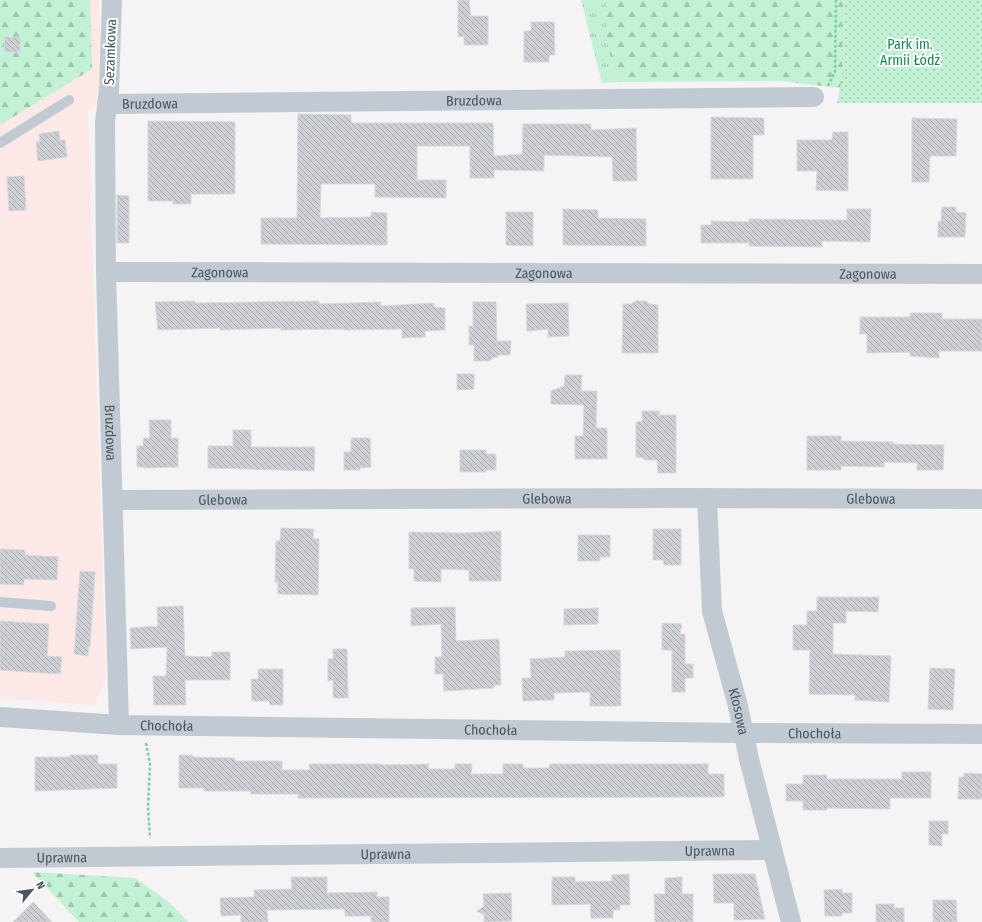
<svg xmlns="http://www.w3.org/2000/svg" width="982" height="922" font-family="'Fira Sans Condensed',sans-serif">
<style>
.medical{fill:#fce8e6}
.grass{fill:url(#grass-tufts)}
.forest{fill:url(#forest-firs)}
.park{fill:url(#park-dots)}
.building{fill:url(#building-back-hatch);stroke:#d7d9de}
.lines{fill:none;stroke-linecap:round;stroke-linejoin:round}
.path{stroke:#7ad0a6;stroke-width:2.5;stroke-dasharray:3 2;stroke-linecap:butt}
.lane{stroke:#c1cad2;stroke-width:10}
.street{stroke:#c1cad2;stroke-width:20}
.labels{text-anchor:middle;stroke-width:4;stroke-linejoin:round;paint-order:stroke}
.park-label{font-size:14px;fill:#17864f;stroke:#fff}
.street-label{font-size:14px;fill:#4a5661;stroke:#fff}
</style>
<defs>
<pattern id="grass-tufts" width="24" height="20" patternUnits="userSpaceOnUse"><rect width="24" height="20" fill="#c3f1d5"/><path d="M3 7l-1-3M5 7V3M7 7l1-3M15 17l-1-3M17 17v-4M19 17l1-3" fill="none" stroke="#a0c6b0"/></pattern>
<pattern id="forest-firs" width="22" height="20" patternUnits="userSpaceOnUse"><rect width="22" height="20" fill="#c3f1d5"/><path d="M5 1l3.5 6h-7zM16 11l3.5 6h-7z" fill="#a0c6b0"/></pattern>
<pattern id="park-dots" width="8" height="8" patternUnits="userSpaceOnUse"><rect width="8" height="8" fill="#c3f1d5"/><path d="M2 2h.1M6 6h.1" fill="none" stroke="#a0c6b0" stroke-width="1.8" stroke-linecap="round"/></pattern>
<pattern id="building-back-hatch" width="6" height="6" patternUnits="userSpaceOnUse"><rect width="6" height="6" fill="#cdcfd5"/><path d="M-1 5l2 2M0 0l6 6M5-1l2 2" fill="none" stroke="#a8abb0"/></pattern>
</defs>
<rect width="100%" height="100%" fill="#f5f3f3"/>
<path class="medical" d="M0,0H99L102,83L100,97L88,112L106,677L94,705L0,698Z"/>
<path class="grass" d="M581,0H607V41L616,82L602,83Z"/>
<path class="forest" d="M0,0H90L92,69L0,125Z
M607,0H982L840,88L780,81L616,82L607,41Z
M32,872L135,878L169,902L188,922H79Z"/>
<path class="park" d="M843,0H982V103H837L842,77Z"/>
<path class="building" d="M458,0H469L471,16H488V45H464V36L458,37Z
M531,22H554L555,55H549V62H524V31H531Z
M5,37H20V52H4Z
M298,114L351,115V123H493L494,156L522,154L523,124H591V130L636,128L637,181H613L612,157L544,155V171L494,170V178H470V146H417V180H446V198L375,197V184H321L320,218L371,217V212L387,213V245L261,244V218H297Z
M711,117L764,118V135H753V179H711Z
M912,118L957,119L956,156H930L929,182H912Z
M148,121L235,122V194H191V204H173V201H148Z
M59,131L60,140H65L67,157L38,161L36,142L40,141L39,134Z
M833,132H848V191L816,190L817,171H797V140H832Z
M24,176L26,210L9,211L7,177Z
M117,195L129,196V243H117Z
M942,207H956V212L966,213L965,237H938V221L941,222Z
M563,209L598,210V218L646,219V246L563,245Z
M847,209H871L870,242L822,241V247L749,246V243H701V225H711V221L749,222V219L847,220Z
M506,212H533V246L506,245Z
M195,301V303L319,301V304L381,302V306L434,303V307L445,308V330L425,331V337L402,338V329L344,330L343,329L281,330V328L220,330V328L158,330L155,302Z
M636,301H646L650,304L658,305V353H622L623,304H631Z
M473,302H496L497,341H511L510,355H498V357L493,358L490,361H474V345H469V326H473Z
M568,303L569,336L548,337V329L527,331L526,304Z
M910,313H942V319H982V351H939V358L910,356V352L867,353V334H860V317H910Z
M457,374H474V389L457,390Z
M565,375H582L581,391H597L596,428H607V459H575V436H583L584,405L551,404V391L564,386Z
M642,411H659V415H676V473H658L657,460H644V458L636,457V422L642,421Z
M149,420H171V438H178V467L144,468L143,467H137V446H143V438H150Z
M233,430H251V447H315L314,471L208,468V446H233Z
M807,436H841V441L893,442V444L944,445L943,470H917V463L884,462V467L841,466V470H807Z
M351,438H370L371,467L360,468V470H344V452H351Z
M460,450H486V454H496V470H486V472H460Z
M281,528L314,529L313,539H319L318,595L278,594V582H275L276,541H280Z
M653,529H681V565H664L663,560H653Z
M501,531V581H469V570L441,569V582L414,581V569H409V532L463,533Z
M578,535H610V557H600V561H578Z
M0,549L25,550V555L58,557L57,580L24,579V585L0,584Z
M80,571L95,572L90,647L89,646L88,656L74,654Z
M817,597H879L878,612L846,611V623H833V654L891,656L889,702L855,700V695L809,694L810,650H793V625H807V611H817Z
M183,606L185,656L212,657V652H230V680H185L186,705H154L153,676H166L167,647L131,649L130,628L158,626L157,607Z
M455,607L456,641L499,639L501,685H494V688L444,691L443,674H435V657H442L441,624L411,626V608Z
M598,608V624L564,625V609Z
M0,621L49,624L47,656L62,657L60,674L0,670Z
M662,623L682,624L680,634H685V664H693V678H685V692H672V650H662Z
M333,649H347L348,698H333V680L328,681V659H333Z
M620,650L621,706H590V692L554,693V700L523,701L522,678H531L530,659L565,657V651Z
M930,668L955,669L953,710L928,709Z
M258,669H283V705H270L269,701H252L251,679H258Z
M70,755H98V764H117V788L35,791V757H70Z
M179,755H192L193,757L235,758V761H282V770H310L309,764H381V765L429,764L428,769H455V764H472L471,774H503V764H523V768H549L550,764H708V774H724V797L298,798V794H251V791H204V788H179Z
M902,772H931V798H890V809L827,808V810H803V801H786V784H803V775H827V779H902Z
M964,773L982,774V799H958L959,777H964Z
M929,821H948V834H942V846L929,845Z
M629,874L630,905H620V910H613V918H591L590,904L552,905V877H575V882L612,881V875Z
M713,874H755L765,919L734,920V903H714Z
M291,877H327V893L377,892V897H389V922H371V916H345V909L267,910L268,922H241V915L221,916L220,898L254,897V890L292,889Z
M682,877V894H693V922H655L654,894H665V878Z
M842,889V893H852V913H842V916H825L824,890Z
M511,893L512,921L484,922V915L477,911L484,906L483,894Z
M933,900H956L957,922H933Z
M33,902L52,922H13Z
M876,904H894V908H904V922H876Z"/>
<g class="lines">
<path class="path" d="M828,86L835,72L836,0
M146,743L150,764L148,807L150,838"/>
<path class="lane" d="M0,143L69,100
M0,602L51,606"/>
<g class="street">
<path id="s1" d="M112,0L109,91L105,122L106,272L119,725"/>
<path id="s2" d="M107,104L814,97"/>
<path id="s3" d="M106,272L982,274"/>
<path id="s4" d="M707,498L712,611L738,706L749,759L791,922"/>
<path id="s5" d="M113,500L681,498L982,499"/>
<path id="s6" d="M0,717L119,725L743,733L982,734"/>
<path id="s7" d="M0,858L772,850"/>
</g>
</g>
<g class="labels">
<g class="park-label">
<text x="910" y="49">Park im.<tspan x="910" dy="16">Armii Łódź</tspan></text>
</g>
<g class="street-label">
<text transform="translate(110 52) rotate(-88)" y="5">Sezamkowa</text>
<text dy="5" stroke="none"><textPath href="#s2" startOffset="367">Bruzdowa</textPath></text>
<text dy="5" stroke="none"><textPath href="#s2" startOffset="43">Bruzdowa</textPath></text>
<text dy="5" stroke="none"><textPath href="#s3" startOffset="114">Zagonowa</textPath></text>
<text dy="5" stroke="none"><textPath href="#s3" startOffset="438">Zagonowa</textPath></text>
<text dy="5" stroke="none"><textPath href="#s3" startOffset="762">Zagonowa</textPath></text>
<text dy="5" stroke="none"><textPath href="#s1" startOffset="433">Bruzdowa</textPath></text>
<text dy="5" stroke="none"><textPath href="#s5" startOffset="434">Glebowa</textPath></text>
<text dy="5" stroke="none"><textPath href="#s5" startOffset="758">Glebowa</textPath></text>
<text dy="5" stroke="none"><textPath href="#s5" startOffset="110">Glebowa</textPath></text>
<text dy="5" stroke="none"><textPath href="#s4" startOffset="217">Kłosowa</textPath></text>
<text dy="5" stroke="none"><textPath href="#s6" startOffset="167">Chochoła</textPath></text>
<text dy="5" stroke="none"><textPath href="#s6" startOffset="491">Chochoła</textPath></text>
<text dy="5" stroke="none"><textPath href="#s6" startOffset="815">Chochoła</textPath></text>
<text dy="5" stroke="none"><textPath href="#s7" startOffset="710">Uprawna</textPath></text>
<text dy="5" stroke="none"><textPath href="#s7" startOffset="386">Uprawna</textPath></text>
<text dy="5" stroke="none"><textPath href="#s7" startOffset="62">Uprawna</textPath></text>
</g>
</g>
<g transform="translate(32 890) rotate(61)" stroke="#ffffff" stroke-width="3" paint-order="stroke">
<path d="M0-3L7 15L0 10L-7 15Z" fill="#4a5661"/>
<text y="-6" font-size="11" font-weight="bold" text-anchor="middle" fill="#4a5661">N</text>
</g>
</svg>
